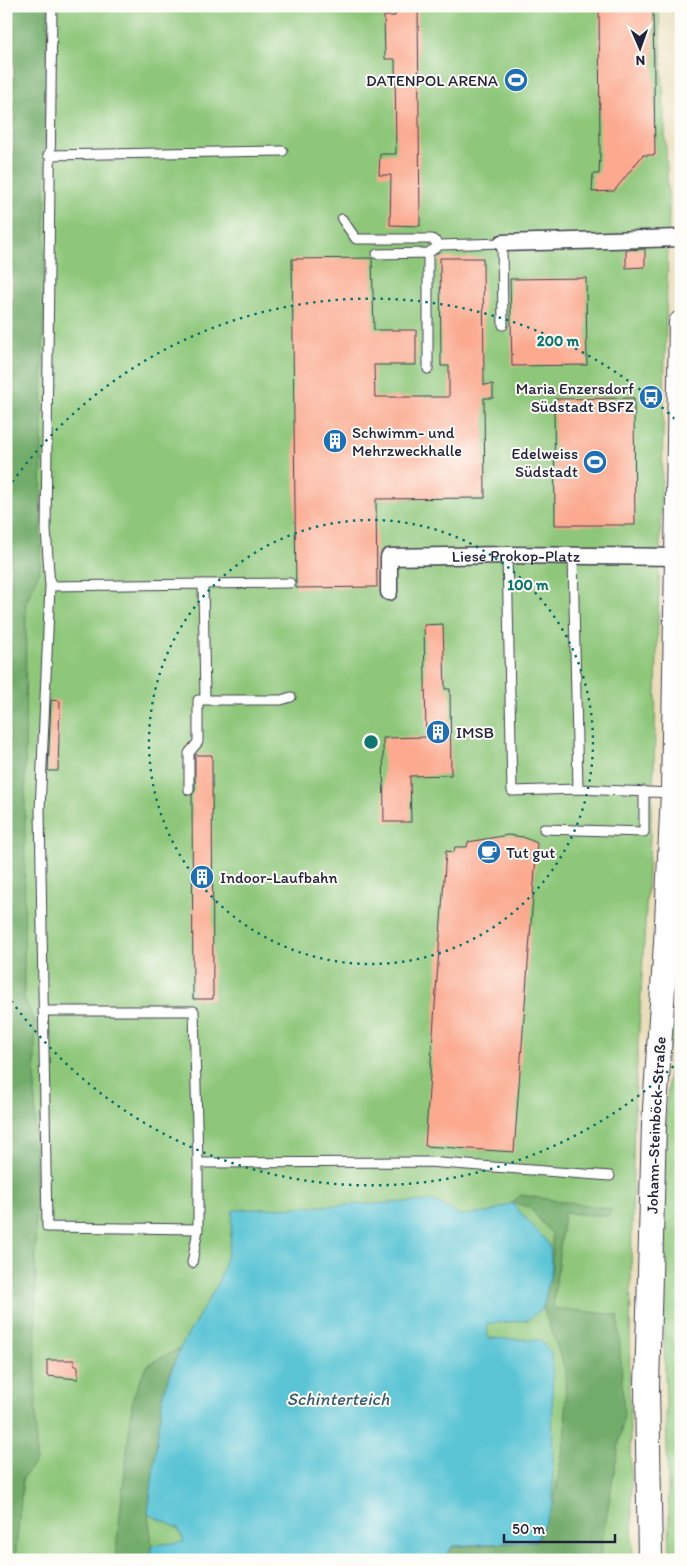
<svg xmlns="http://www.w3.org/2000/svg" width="687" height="1566" font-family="Itim,sans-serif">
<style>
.green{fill:#8ec77a;stroke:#58745a}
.forest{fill:#72ac6a;stroke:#4a6752}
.water{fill:#5bc5d5;stroke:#3e7488}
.building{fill:#fbaa90}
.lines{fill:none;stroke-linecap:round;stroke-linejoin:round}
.lane-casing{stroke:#403e4e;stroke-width:11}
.street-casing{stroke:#403e4e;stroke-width:19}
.secondary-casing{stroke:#403e4e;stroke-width:26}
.lane{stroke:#fff;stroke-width:9}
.street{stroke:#fff;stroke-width:16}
.secondary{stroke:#fff;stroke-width:24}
.ring{fill:none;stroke:#0f766e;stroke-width:2.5;stroke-dasharray:2.5 5}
.labels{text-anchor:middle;stroke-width:4;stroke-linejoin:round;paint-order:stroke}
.poi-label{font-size:16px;fill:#22223b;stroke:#fdfcf7;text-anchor:start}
.street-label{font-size:16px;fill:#22223b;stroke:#fdfcf7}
.water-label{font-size:18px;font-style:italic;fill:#365b71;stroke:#fdfcf7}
.centre{fill:#0f766e;stroke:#fdfcf7;stroke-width:2.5}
.ring-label{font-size:15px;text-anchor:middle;font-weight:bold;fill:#0f766e;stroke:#fdfcf7;stroke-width:4;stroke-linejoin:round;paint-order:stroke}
</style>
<rect width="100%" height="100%" fill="#fdfcf7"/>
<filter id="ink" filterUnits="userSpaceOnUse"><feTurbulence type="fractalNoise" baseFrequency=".02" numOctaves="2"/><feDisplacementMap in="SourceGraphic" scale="10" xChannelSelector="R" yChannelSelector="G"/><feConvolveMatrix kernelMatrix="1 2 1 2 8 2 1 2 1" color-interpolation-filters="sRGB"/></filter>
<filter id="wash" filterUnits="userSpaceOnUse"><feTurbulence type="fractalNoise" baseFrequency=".0096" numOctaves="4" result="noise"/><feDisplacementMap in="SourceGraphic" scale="20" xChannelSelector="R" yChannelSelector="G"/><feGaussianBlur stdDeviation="1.12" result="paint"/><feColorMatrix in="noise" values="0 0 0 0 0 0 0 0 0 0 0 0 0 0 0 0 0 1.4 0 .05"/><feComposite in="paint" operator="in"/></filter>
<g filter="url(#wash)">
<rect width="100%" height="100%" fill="#e9deba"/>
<path class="green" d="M14,6H659L669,211L654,768L634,1115L629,1395L633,1560H6V970L10,696Z
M681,971L680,1560H670L662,1267L666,1109L676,976Z"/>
<path class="forest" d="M14,6H48L40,569L26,603L24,999L35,1022L36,1461L23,1478L15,1560H6V970L10,696Z
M521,1195L611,1209L609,1216L564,1213L553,1308L618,1315L624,1414L599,1560H442L453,1547L536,1541L553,1505L566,1432L565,1369L543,1308L552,1267V1234L529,1207L512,1203Z
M180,1348L163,1393L148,1514L152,1545L149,1560H115L133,1397L146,1366Z"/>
<path class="water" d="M434,1201L459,1215L488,1213L512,1203L549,1244L552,1267L543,1308L528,1320L487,1324L488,1338L540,1340L552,1354L553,1505L536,1541L453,1546L442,1560H149L152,1545L184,1542L178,1528L148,1514L163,1393L180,1348L218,1283L230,1245L233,1210Z"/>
<g id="blocks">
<path class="building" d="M394,6H418L420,226L390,225L391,175H379L380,154H396L395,59H385L384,16H395Z
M599,6H653L655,155H643L614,191L592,192L593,174H599L600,155Z
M645,249V267L626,268V250Z
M372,258L374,330H416V365H374L375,397H449V366H441L440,258H483L484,385L493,384V398H484L485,498L376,499L377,587L296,588L292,259Z
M586,278L587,365L512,366L510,279Z
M634,398L635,525H555L554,399Z
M443,624L445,689H450L451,775L410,776L411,822H384L383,738L426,737L424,625Z
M51,700L60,701L58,771H48Z
M195,755H212L213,999H193L192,795L195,790Z
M508,835L523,837L537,843L514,1152L425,1146L446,851L454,852L455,847H467L468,842Z
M47,1360H74V1366H78V1379L47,1376Z"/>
</g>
</g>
<g filter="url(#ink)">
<use href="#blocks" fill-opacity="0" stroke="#403e4e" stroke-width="1"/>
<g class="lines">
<g class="lane-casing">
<path id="lane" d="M48,155L283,151
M342,219L356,239H432L440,245
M428,253V369
M377,254L428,253L440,245L502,243L503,325
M507,555L512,791L578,789
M573,556L578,789L672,793
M290,583L50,586L40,810L47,1227L198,1229V1163L428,1162L610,1176
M203,584L205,700H281L291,697
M50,586L46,530L52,6
M189,790V753L198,742V700H205
M544,829L644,832V791
M43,1011H194L198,1163
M192,1263L198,1229"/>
</g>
<g class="street-casing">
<g id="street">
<path d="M502,243L681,238"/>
<path id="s1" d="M389,592V557L507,555L678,557"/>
</g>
</g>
<g class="secondary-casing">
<g id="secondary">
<path id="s2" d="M650,1560L647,1387L654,1124L666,943L673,793L681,323"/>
</g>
</g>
<use href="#lane" class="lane"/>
<use href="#street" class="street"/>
<use href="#secondary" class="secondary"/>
</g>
</g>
<g class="ring">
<circle cx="371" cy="742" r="222"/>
<path d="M679 1061A443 443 0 0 1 8 996M8 488A443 443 0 0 1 679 423"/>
</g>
<defs>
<g id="stadium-disc" transform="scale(1.25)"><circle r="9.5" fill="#1f6fb2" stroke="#fdfcf7"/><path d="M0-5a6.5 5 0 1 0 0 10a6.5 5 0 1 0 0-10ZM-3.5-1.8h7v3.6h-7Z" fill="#fff"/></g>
<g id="bus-disc" transform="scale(1.25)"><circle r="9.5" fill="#1f6fb2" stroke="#fdfcf7"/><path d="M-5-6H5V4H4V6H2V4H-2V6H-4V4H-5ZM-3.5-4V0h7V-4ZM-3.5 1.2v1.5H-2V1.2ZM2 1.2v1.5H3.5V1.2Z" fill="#fff"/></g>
<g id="building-disc" transform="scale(1.25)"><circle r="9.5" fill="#1f6fb2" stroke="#fdfcf7"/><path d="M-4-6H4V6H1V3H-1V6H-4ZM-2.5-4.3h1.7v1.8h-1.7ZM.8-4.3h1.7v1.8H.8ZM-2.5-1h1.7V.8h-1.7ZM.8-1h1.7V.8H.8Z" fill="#fff"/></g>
<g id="cafe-disc" transform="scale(1.25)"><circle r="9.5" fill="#1f6fb2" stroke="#fdfcf7"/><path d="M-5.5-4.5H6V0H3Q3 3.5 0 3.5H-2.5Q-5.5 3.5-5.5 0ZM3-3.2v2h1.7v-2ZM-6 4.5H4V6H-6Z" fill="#fff"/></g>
</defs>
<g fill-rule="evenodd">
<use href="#stadium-disc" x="516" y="80"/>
<use href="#bus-disc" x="651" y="397"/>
<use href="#building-disc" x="335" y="441"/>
<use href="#stadium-disc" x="595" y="462"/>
<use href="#building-disc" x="438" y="732"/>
<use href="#cafe-disc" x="489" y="852"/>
<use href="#building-disc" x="202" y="877"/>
</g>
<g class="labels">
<g class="poi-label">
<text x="498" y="86" text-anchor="end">DATENPOL ARENA</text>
<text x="634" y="394" text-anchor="end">Maria Enzersdorf<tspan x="634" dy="18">Südstadt BSFZ</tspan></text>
<text x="352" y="438">Schwimm- und<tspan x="352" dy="18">Mehrzweckhalle</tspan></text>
<text x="578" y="459" text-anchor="end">Edelweiss<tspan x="578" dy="18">Südstadt</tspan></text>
<text x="456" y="738">IMSB</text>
<text x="506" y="858">Tut gut</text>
<text x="220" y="883">Indoor-Laufbahn</text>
</g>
<g class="street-label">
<text dy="6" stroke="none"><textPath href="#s1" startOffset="162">Liese Prokop-Platz</textPath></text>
<text dy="6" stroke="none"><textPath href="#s2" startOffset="435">Johann-Steinböck-Straße</textPath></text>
</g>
<g class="water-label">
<text x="338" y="1405">Schinterteich</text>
</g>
</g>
<circle cx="371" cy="742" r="8" class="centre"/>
<g class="ring-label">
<text x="558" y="346">200 m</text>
<text x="528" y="590">100 m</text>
</g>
<rect width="687" height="1566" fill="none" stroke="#fdfcf7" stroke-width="25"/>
<g transform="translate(640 48) rotate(178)" stroke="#fdfcf7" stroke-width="4" paint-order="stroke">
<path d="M0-4L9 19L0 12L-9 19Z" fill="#22223b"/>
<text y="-8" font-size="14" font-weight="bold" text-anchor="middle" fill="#22223b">N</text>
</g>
<path d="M504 1534v8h111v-8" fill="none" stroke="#22223b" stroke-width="2.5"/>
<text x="512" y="1534" font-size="15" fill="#22223b" stroke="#fdfcf7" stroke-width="4" paint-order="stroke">50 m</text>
</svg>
